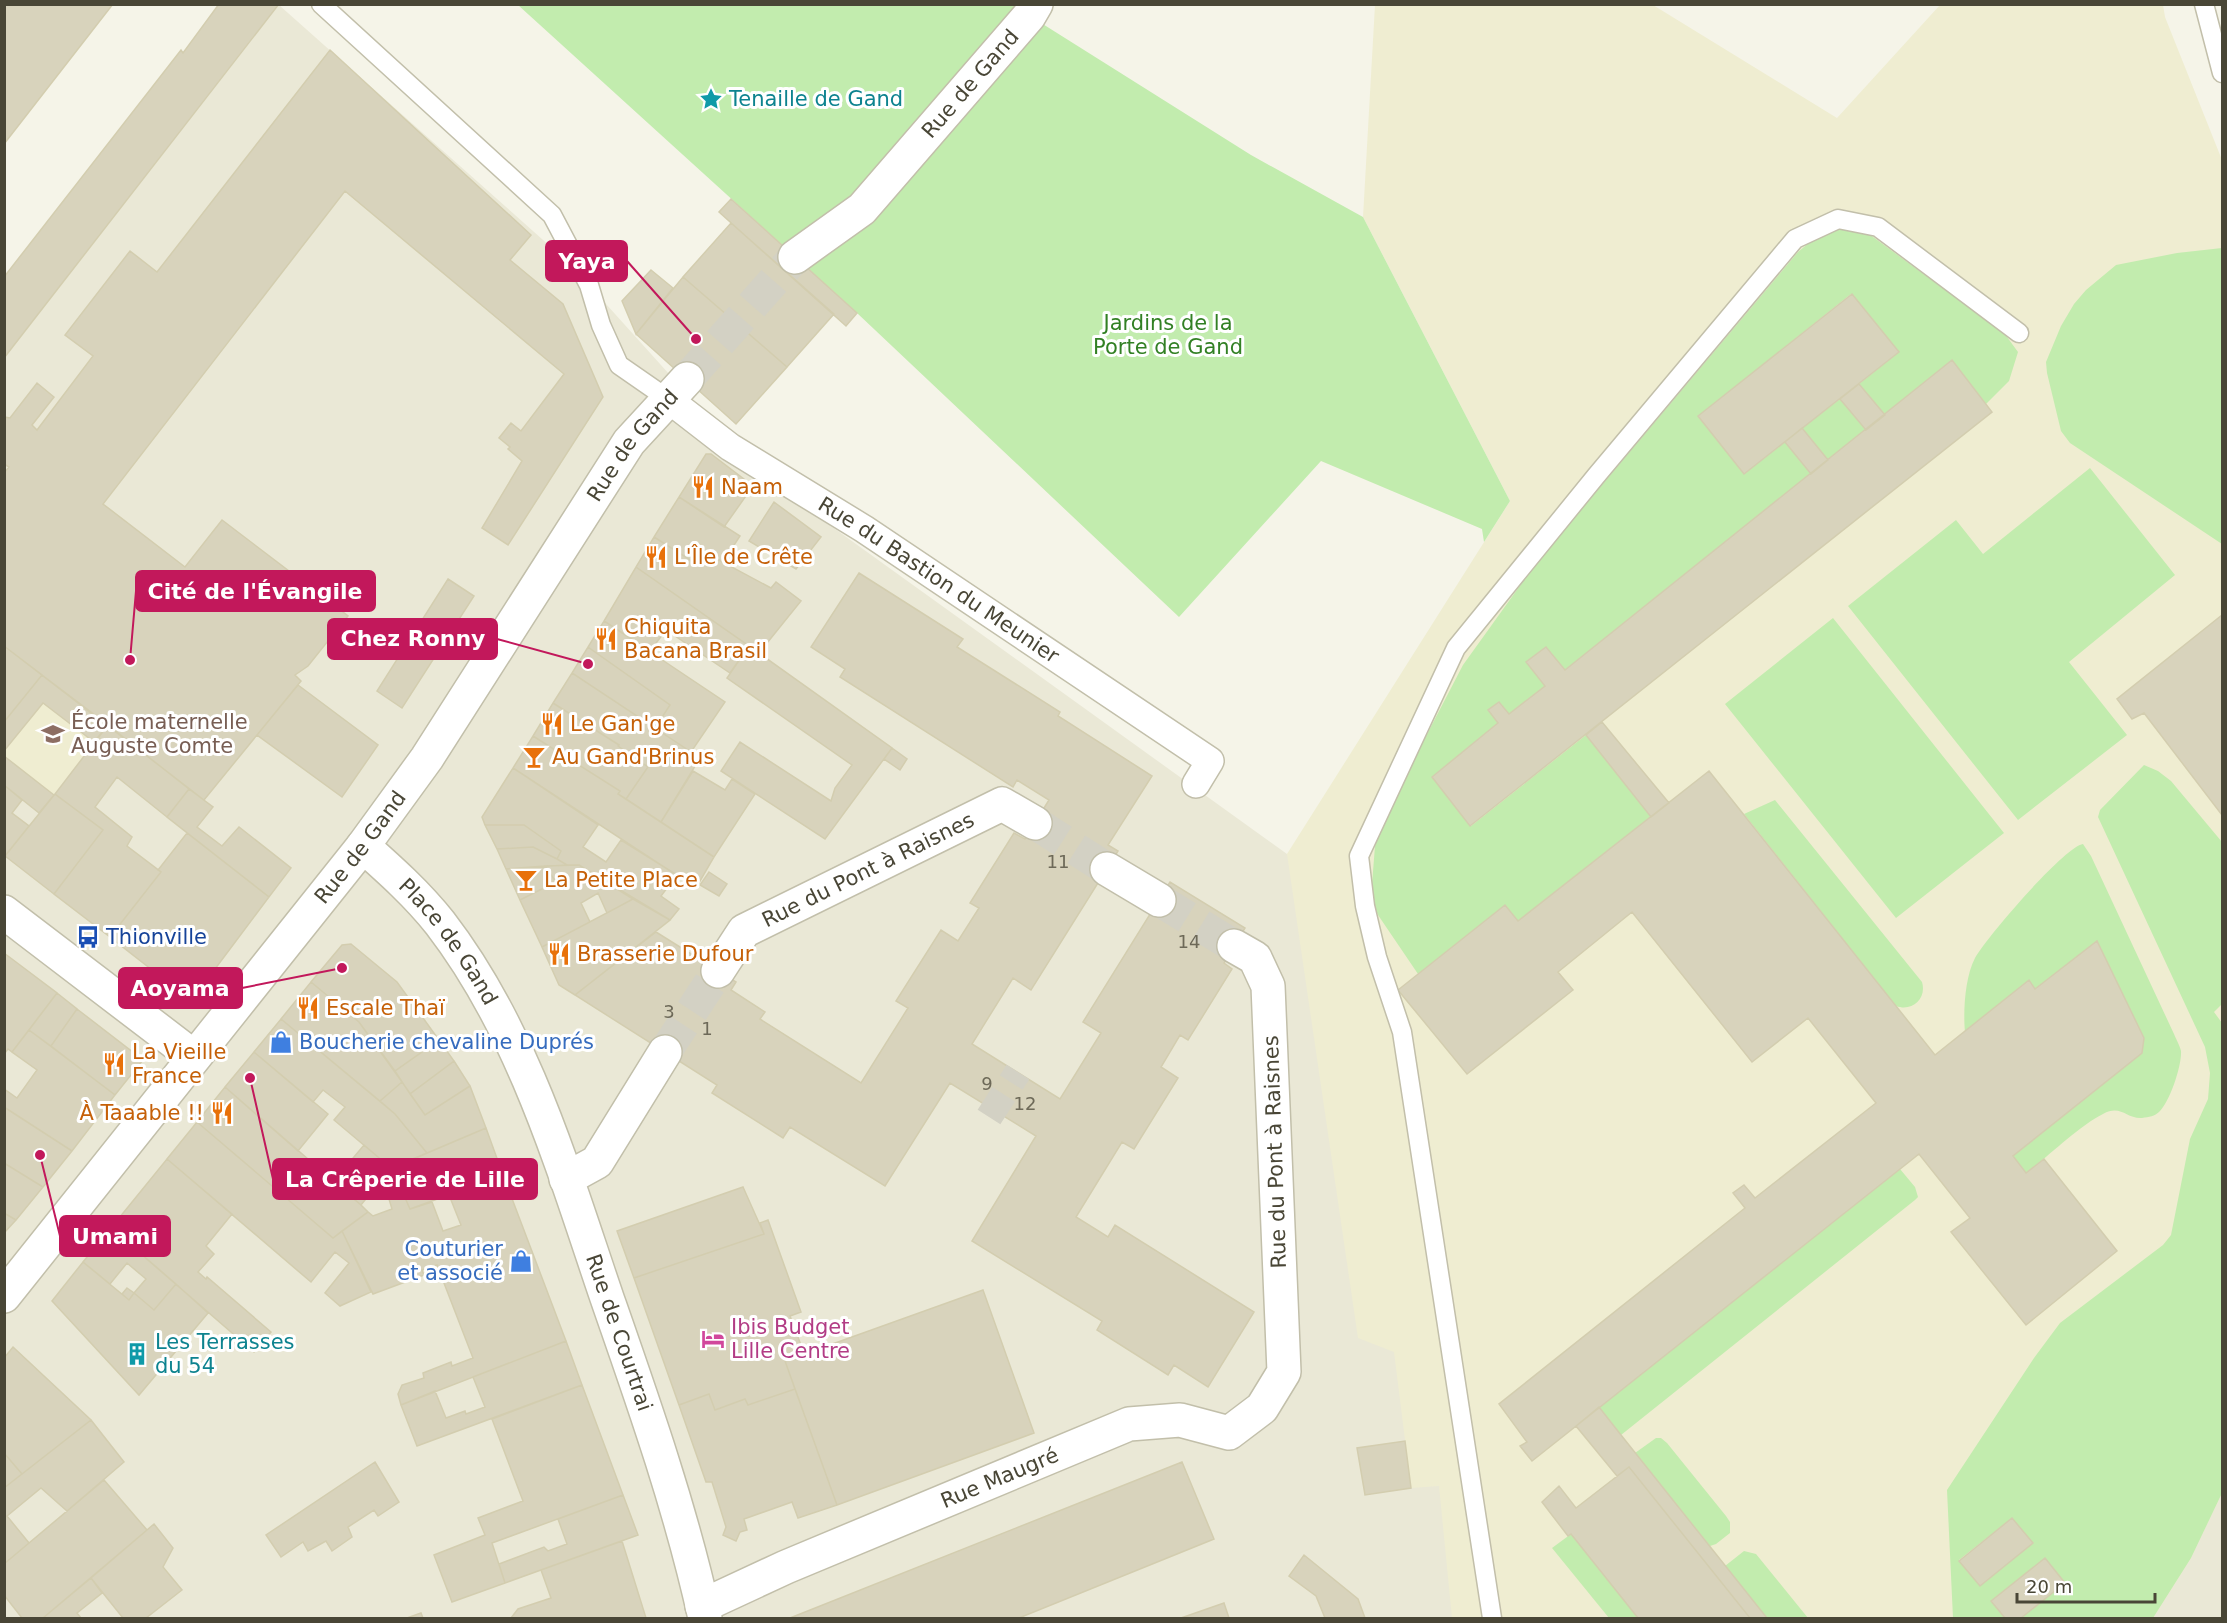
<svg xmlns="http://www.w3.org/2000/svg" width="2227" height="1623" font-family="'DejaVu Sans',sans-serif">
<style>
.residential{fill:#eae8d6}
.education{fill:#efedd1}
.green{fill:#c2ecae;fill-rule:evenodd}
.building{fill:#d8d3bc;stroke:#d3cdaf;stroke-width:1.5}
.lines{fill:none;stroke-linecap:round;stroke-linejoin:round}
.pedestrian-tunnel{stroke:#d3d1c4;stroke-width:27;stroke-dasharray:27 14;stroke-linecap:butt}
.minor-tunnel{stroke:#d3d1c4;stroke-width:33;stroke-dasharray:33 16;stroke-linecap:butt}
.service-casing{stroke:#c2bfaa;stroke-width:21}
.pedestrian-casing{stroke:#c2bfaa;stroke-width:30}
.minor-casing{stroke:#c2bfaa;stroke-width:36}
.service{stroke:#fff;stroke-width:18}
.pedestrian{stroke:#fff;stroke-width:27}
.minor{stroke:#fff;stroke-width:33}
.labels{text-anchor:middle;stroke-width:6;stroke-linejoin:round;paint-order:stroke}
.number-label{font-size:18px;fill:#6d6958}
.street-label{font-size:21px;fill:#494636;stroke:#fff}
.culture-label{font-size:21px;fill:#0d838f;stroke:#fff;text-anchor:start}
.park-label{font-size:21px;fill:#328024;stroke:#fff}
.food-label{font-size:21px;fill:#c56008;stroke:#fff;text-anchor:start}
.education-label{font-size:21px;fill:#785e54;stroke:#fff;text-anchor:start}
.transit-label{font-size:21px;fill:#164399;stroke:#fff;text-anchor:start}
.shop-label{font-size:21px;fill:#366cbe;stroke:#fff;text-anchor:start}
.hotel-label{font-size:21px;fill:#b23c85;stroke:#fff;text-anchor:start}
.leader{fill:none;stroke:#c2185b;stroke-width:2}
.callout-dot{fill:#c2185b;stroke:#fff;stroke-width:2}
.callout{fill:#c2185b;stroke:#c2185b;stroke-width:2}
.callout-label{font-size:22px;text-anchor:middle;font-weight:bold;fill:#fff}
</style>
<rect width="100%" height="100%" fill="#f5f4e8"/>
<path class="residential" d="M279,5L570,264L760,475L1287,854L2222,1153V1618H5L4,358Z"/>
<path class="education" d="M1375,5H1653L1837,118L1940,5H2163L2165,17L2222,160V1493L2191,1558L2153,1618H1452L1439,1486L1411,1488L1394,1352L1358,1338L1287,854L1510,501L1363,217Z
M4,646L108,725L39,813L5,785Z"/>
<path class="green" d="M518,5H1021L1030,16L1251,155L1363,217L1510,501L1484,542L1482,529L1321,461L1179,617L857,313Z
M1837,229L1869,234L1997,328L2007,337L2018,352L2009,381L1986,404L1952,361L1885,415L1859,384L1899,352L1851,294L1699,416L1744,474L1785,442L1811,474L1565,670L1546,647L1527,662L1545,686L1509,714L1499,702L1488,710L1498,723L1432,777L1471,826L1586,735L1651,817L1518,921L1505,906L1418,974L1378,915L1371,897L1375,846L1381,826L1397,792L1463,665L1537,562L1798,252L1816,237Z
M2222,248V544L2070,443L2061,431L2047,373L2046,362L2061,326L2074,304L2086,290L2116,265L2177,253Z
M1840,399L1866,430L1828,460L1802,428Z
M2090,468L2175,575L2069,662L2127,735L2018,820L1848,606L1956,520L1983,554Z
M1833,618L2004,833L1896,918L1725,704Z
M2144,765L2158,771L2171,781L2222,842V1004L2214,1012L2222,1023V1493L2191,1558L2153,1618H2021L2065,1583L1992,1601L2005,1618H1953L1947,1490L2034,1358L2060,1323L2163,1245L2171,1235L2190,1139L2208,1099L2210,1073L2205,1047L2098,817L2100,810ZM2012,1518L2033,1543L1980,1586L1959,1560Z
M1775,800L1922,982C1927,999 1912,1012 1896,1006L1744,814Z
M2083,844L2091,856L2174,1034C2176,1039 2180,1046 2181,1051C2182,1065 2170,1102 2159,1112C2155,1116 2149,1117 2142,1118C2126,1119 2121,1104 2103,1114C2079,1126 2049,1156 2026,1173L2013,1156L2142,1053L2144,1038L2097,941L2035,989L2029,981L1965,1032C1963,1011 1965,977 1975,958C1986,938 2064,847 2083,844Z
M1900,1169L1915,1187L1918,1197L1915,1200L1621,1435L1599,1407Z
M1656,1438H1661L1667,1443L1726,1516L1730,1522V1533L1716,1544L1710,1546L1635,1453Z
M1571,1534L1638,1618H1609L1552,1548Z
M1744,1551L1756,1554L1808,1618H1767L1725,1566Z"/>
<path class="building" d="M4,4H113L4,144Z
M219,4H279L4,358V277L181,50L183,53Z
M330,50L531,235L510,260L563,304L603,397L508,545L482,528L522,461L508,449L510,447L499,438L511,423L521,431L564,374L345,191L103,504L185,567L222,520L348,616L308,666L295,675L301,681L204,800L4,646V473L9,467L4,464V417L10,418L37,383L54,397L32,425L37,430L93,356L65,335L130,251L157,272Z
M731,199L857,313L846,326L719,212Z
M731,223L834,314L787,367L683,277Z
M651,270L673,288L636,334L622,301Z
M683,277L787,367L736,424L636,334Z
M1852,294L1899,352L1744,474L1698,416Z
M1952,360L1992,412L1470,826L1432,777L1498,723L1488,710L1499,702L1509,714L1545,686L1526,662L1546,647L1565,670Z
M1859,384L1885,415L1866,430L1840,399Z
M1802,428L1828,460L1811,474L1785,442Z
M706,454H711L753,486L724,527L679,497Z
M679,497L740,536L723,562L702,551L695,563L654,537Z
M774,502L821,537L796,569L749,541Z
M654,537L695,563L702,551L771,588L776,582L801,601L759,653L636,567Z
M636,567L749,646L730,673L666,630L650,651L604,621Z
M859,573L963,639L957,647L1060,712L1058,716L1152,776L1108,845L1118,851L1031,990L1013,978L972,1044L1060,1099L1101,1033L1083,1022L1170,882L1245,928L1224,963L1232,969L1188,1040L1180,1035L1161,1067L1178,1078L1134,1149L1122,1142L1076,1217L1108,1237L1115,1225L1254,1312L1208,1387L1174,1365L1168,1375L1097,1330L1102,1321L972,1241L1036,1136L950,1083L885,1186L790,1127L783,1138L712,1093L717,1085L575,995L656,932L736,982L731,990L765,1012L760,1019L861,1083L908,1008L896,1001L941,930L958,941L979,908L970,903L1014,833L1025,839L1049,800L1017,780L1013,787L840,677L845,669L811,647Z
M448,579L474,596L402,708L377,691Z
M2222,615V815L2144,713L2132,719L2117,699Z
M604,621L725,702L691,752L655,728L670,705L588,647Z
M4,646L42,675L4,722Z
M749,646L892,748L825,839L721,771L740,742L831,801L835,788L852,765L727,678Z
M588,647L670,705L655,728L572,673Z
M572,673L700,758L661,822L626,799L648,767L618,746L619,745L553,703Z
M42,675L108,725L94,742L43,703L4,751V722Z
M298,685L378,745L342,797L257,735Z
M553,703L619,745L618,746L648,767L626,799L618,794L620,791L533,736Z
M1602,722L1669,803L1651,817L1586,735Z
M108,725L189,789L167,817L117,777L95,807L132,837L127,846L161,872L110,937L54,894L103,830L55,794Z
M533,736L620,791L618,794L714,857L696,888L513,768Z
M892,748L907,759L900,770L884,759Z
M4,756L54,795L39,813L4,785Z
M513,768L598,825L583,847L606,862L621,840L677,875L661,896L679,909L670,920L579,865H567L557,859L561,851L524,825H485L482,817Z
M693,771L725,790L732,779L755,794L714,857L661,822Z
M1709,771L1935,1055L2029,980L2035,989L2097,941L2144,1038L2142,1053L2013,1156L2026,1173L2044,1159L2117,1251L2026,1325L1951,1232L1970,1218L1919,1154L1532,1461L1520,1446L1527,1442L1499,1404L1745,1208L1733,1193L1744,1185L1755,1198L1876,1103L1808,1018L1752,1062L1632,912L1558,972L1573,990L1467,1074L1398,990L1505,905L1518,921Z
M4,785L22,800L12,813L29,826L5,856Z
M189,789L213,807L197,827L222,846L239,827L291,868L269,897L167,817Z
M55,794L103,830L54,894L5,856Z
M485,825H524L561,851L557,859L533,847L497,849Z
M187,833L269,897L194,997L188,998L110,937L161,872L158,870Z
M533,847L557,859L567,865L506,869L497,849Z
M579,865L633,899L607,913L598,893L581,903L590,922L542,947L520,900L556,882L545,866Z
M545,866L556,882L520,900L506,869Z
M709,872L727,884L719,896L700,885Z
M633,899L670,920L575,995L559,985L542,947Z
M351,944L397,982L439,1040L395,1071L359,1022L311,982L342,945Z
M4,953L57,993L12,1052L8,1049L4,1054Z
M311,982L359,1022L402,1082L380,1101L281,1019Z
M57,993L77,1009L51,1046L29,1030Z
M77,1009L143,1060L115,1095L51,1046Z
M281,1019L395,1114L427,1153L391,1168L334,1120L345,1107L323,1090L313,1102L254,1052Z
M29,1030L115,1095L72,1151L4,1107V1089L17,1098L37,1070L12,1052Z
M439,1040L454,1061L410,1094L395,1071Z
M254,1052L328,1114L298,1151L225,1087Z
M454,1061L470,1086L425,1115L410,1094Z
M402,1082L425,1115L470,1086L486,1128L427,1153L395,1114L380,1101Z
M225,1087L361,1205L368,1212L333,1238L197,1122Z
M4,1107L72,1151L43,1187L4,1163Z
M197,1122L333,1238L342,1231L371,1292L340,1306L325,1293L349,1263L335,1252L311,1282L167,1159Z
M486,1128L503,1175L410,1209L392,1168Z
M364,1145L391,1168L361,1205L333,1182Z
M167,1159L232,1214L206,1246L214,1254L198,1272L206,1279L207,1277L271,1332L254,1352L111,1228Z
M4,1163L43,1187L16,1220L4,1213Z
M503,1175L566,1341L401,1405L398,1394L402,1385L424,1378L423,1373L451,1362L452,1366L473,1358L437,1265L422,1270L424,1275L373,1294L342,1231L368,1212L373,1216L392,1209L389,1199L403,1193L410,1209L432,1202L443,1231L461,1225L449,1195Z
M743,1187L764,1234L634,1278L617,1231Z
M4,1213L16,1220L4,1233Z
M768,1220L801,1312L790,1316L804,1353L785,1361L795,1389L748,1405L745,1399L715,1410L709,1394L679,1405L634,1278L764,1234L760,1223Z
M111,1228L176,1284L154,1310L134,1293L146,1279L127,1263L110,1284L83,1262Z
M83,1262L129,1300L134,1293L154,1310L176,1284L208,1313L139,1395L52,1301Z
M127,1288L134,1293L129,1300L122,1294Z
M983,1290L1034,1433L837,1505L785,1361Z
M566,1341L582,1385L417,1446L401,1405L435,1391L446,1418L465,1411L466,1414L485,1407L473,1377Z
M13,1347L91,1420L22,1474L4,1453V1358Z
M582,1385L623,1495L492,1543L505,1583L452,1602L434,1555L485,1535L478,1518L523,1501L492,1419Z
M795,1389L837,1505L798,1518L792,1502L744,1519L747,1530L740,1532L736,1541L723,1535L726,1527L712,1482H706L679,1405L709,1394L715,1410L745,1399L748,1405Z
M1599,1407L1621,1435L1767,1618H1750L1629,1467L1617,1476L1576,1426Z
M91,1420L124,1462L67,1511L41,1488L7,1516L29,1543L4,1564V1488Z
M1405,1441L1411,1488L1365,1495L1357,1448Z
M4,1453L22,1474L4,1488Z
M375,1462L399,1502L378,1516L374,1510L348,1527L352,1537L332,1551L326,1541L308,1551L303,1542L281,1557L266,1535Z
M1182,1462L1214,1539L1019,1618H790Z
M1629,1467L1750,1618H1638L1571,1534L1568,1536L1542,1502L1559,1486L1576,1508Z
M104,1480L147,1530L43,1618H22L4,1595V1564Z
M623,1495L638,1535L505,1583L499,1564L544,1547L548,1551L567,1544L558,1519Z
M2012,1518L2033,1543L1980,1586L1959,1561Z
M154,1524L173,1548L163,1567L182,1590L146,1618H123L91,1578Z
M622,1541L646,1618H511L518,1609L551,1598L541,1570Z
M1304,1555L1358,1599L1365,1618H1325L1316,1596L1289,1576Z
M2045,1558L2065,1583L2021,1618H2005L1991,1601Z
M91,1578L102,1593L77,1613L81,1618H43Z
M1224,1603L1229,1618H1181Z
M421,1613L423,1618H407Z"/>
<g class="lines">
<path class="pedestrian-tunnel" d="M989,1117L1018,1072"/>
<path class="minor-tunnel" d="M687,379L795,257
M1035,823L1107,869
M1159,900L1234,946
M665,1052L718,971"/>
<g class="service-casing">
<path id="service" d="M321,4L552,215L589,285L601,325L619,365L668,399
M2204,4L2222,73
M1492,1618L1402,1032L1377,957L1365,906L1359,856L1456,648L1596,476L1795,239L1838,219L1878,227L2019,333"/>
</g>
<g class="pedestrian-casing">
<g id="pedestrian">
<path id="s1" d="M668,399L730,447L864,529L1210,761L1196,784"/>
</g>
</g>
<g class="minor-casing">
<g id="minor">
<path id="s2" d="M795,257L862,209L1029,16L1036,4"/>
<path id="s3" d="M363,846C390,870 417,894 440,923C524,1032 563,1169 607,1298C644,1404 681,1509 705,1618"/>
<path d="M1107,869L1159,900"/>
<path d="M4,912L194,1057"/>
<path id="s4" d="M718,971L744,931L1002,804L1035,823"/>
<path d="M566,1179L597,1162L665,1052"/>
<path id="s5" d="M4,1296L363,846L427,758L629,442L687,379"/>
<path id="s6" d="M702,1606L786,1567L1129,1424L1180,1420L1229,1433L1262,1408L1284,1372L1268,986L1255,958L1234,946"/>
</g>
</g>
<use href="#service" class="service"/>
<use href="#pedestrian" class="pedestrian"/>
<use href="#minor" class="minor"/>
</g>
<defs>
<g id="sight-bare" transform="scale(1.8)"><path d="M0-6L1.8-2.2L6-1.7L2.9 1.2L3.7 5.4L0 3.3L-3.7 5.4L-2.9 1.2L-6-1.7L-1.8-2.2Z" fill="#0f9aa8" stroke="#fff" stroke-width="2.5" paint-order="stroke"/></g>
<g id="restaurant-bare" transform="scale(1.8)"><path d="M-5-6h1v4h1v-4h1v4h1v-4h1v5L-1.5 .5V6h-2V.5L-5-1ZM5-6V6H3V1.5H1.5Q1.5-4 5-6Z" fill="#e8710a" stroke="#fff" stroke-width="2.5" paint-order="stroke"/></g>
<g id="school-bare" transform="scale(1.8)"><path d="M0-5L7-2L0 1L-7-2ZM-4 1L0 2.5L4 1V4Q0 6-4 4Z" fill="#8d6e63" stroke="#fff" stroke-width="2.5" paint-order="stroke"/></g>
<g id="bar-bare" transform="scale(1.8)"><path d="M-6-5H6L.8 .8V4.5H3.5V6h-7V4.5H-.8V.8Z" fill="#e8710a" stroke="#fff" stroke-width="2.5" paint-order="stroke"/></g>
<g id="bus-bare" transform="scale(1.8)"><path d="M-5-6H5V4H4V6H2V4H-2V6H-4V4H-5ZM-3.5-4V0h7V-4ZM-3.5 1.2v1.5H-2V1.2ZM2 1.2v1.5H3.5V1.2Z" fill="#1a4fb4" stroke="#fff" stroke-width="2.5" paint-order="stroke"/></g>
<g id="shop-bare" transform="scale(1.8)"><path d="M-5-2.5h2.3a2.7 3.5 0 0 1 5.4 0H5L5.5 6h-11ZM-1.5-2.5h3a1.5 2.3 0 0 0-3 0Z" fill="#3f7fe0" stroke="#fff" stroke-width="2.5" paint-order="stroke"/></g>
<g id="hotel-bare" transform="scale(1.8)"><path d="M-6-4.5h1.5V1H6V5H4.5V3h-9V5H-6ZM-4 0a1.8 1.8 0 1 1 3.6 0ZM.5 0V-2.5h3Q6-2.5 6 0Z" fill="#d1479c" stroke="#fff" stroke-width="2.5" paint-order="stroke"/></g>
<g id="building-bare" transform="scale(1.8)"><path d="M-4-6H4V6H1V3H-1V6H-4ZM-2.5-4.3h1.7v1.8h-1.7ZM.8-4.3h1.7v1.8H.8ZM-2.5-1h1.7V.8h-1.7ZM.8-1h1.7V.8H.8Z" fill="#0f9aa8" stroke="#fff" stroke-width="2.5" paint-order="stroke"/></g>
</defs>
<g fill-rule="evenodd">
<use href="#sight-bare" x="711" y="99"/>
<use href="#restaurant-bare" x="703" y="487"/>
<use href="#restaurant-bare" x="656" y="557"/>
<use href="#restaurant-bare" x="606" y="639"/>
<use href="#restaurant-bare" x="552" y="724"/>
<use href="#school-bare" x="53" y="734"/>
<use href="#bar-bare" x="534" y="757"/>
<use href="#bar-bare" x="526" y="880"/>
<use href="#bus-bare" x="88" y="937"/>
<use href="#restaurant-bare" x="559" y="954"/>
<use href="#restaurant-bare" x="308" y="1008"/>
<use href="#shop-bare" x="281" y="1042"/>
<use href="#restaurant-bare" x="114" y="1064"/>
<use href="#restaurant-bare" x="222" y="1113"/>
<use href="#shop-bare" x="521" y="1261"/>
<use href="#hotel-bare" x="713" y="1339"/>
<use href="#building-bare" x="137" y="1354"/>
</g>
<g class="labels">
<g class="number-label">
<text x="1058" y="868">11</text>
<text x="1189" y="948">14</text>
<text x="669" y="1018">3</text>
<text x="707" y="1035">1</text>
<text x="987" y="1090">9</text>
<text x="1025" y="1110">12</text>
</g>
<g class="street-label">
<text dy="7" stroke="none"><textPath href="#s2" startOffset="248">Rue de Gand</textPath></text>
<text dy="7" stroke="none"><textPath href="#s5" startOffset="1059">Rue de Gand</textPath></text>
<text dy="7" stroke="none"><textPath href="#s1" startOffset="326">Rue du Bastion du Meunier</textPath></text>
<text dy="7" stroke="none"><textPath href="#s5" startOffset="573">Rue de Gand</textPath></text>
<text dy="7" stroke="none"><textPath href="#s4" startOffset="186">Rue du Pont à Raisnes</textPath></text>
<text dy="7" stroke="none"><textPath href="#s3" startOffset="129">Place de Gand</textPath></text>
<text transform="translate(1275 1152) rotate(-92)" y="7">Rue du Pont à Raisnes</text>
<text dy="7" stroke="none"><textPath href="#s3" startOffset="558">Rue de Courtrai</textPath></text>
<text dy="7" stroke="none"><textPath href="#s6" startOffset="324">Rue Maugré</textPath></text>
</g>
<g class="culture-label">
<text x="729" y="106">Tenaille de Gand</text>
<text x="155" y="1349">Les Terrasses<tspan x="155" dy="24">du 54</tspan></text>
</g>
<g class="park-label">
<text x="1168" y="330">Jardins de la<tspan x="1168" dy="24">Porte de Gand</tspan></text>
</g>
<g class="food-label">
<text x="721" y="494">Naam</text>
<text x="674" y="564">L'Île de Crête</text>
<text x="624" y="634">Chiquita<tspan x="624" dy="24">Bacana Brasil</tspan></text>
<text x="570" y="731">Le Gan'ge</text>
<text x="552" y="764">Au Gand'Brinus</text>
<text x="544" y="887">La Petite Place</text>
<text x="577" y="961">Brasserie Dufour</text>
<text x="326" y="1015">Escale Thaï</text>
<text x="132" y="1059">La Vieille<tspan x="132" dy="24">France</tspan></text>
<text x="204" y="1120" text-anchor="end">À Taaable !!</text>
</g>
<g class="education-label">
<text x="71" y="729">École maternelle<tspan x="71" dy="24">Auguste Comte</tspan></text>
</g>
<g class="transit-label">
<text x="106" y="944">Thionville</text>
</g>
<g class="shop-label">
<text x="299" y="1049">Boucherie chevaline Duprés</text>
<text x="503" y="1256" text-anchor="end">Couturier<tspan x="503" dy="24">et associé</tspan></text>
</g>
<g class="hotel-label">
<text x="731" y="1334">Ibis Budget<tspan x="731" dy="24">Lille Centre</tspan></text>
</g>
</g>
<path class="leader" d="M696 339L627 261M130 660L136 591M588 664L497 639M342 968L242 988M250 1078L273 1179M40 1155L60 1236"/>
<g class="callout-dot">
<circle cx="696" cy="339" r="6"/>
<circle cx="130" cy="660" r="6"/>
<circle cx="588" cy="664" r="6"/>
<circle cx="342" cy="968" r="6"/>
<circle cx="250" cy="1078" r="6"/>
<circle cx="40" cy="1155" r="6"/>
</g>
<g class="callout">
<rect x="546" y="241" width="81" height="40" rx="6"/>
<rect x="136" y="571" width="239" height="40" rx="6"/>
<rect x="328" y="619" width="169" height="40" rx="6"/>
<rect x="119" y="968" width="123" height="40" rx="6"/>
<rect x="273" y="1159" width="264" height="40" rx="6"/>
<rect x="60" y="1216" width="110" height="40" rx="6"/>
</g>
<g class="callout-label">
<text x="587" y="269">Yaya</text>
<text x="255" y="599">Cité de l'Évangile</text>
<text x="413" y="646">Chez Ronny</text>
<text x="180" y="996">Aoyama</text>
<text x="405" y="1187">La Crêperie de Lille</text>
<text x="115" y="1244">Umami</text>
</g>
<rect width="2227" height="1623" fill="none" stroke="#494636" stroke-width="12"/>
<path d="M2017 1593v9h138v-9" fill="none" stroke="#494636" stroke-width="3"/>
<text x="2026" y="1593" font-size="18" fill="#494636" stroke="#ffffff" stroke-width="4.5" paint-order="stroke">20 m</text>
</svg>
